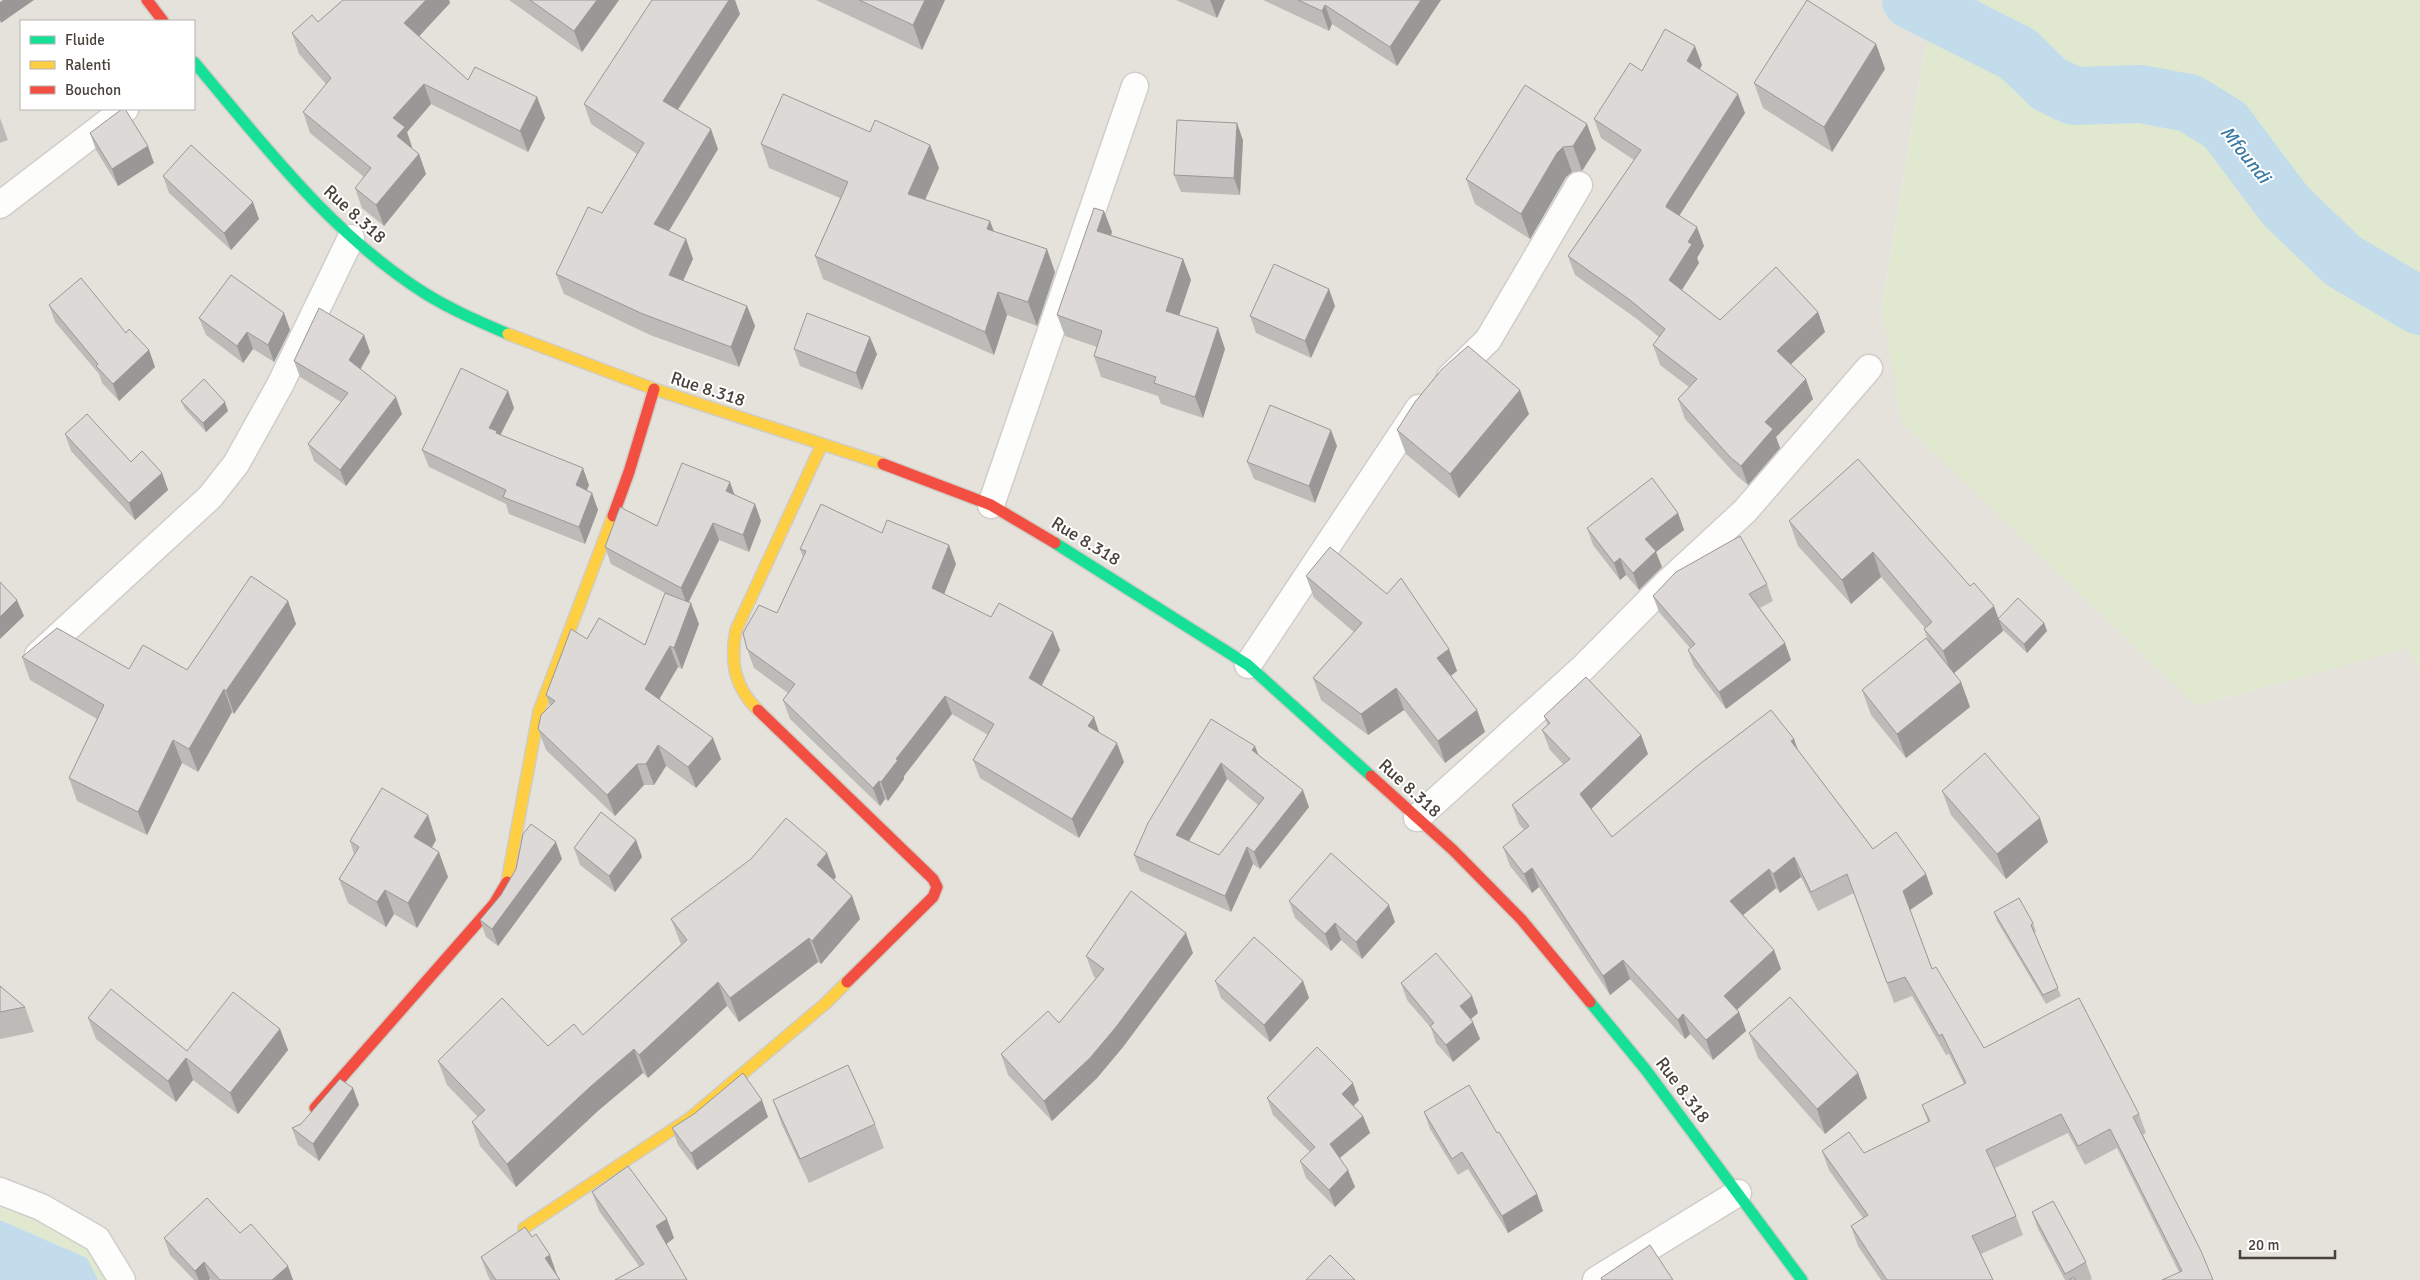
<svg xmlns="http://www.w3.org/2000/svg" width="2420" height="1280" font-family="Signika,sans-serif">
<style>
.residential{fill:#e5e2dc;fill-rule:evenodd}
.green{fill:#e0e9d0}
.water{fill:#c2dcec}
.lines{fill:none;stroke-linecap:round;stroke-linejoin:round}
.river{stroke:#c2dcec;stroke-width:58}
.street-casing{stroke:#d0cecb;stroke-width:29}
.fast-casing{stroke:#d0cdc5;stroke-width:14}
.slow-casing{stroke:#d0cdc5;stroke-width:14}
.jam-casing{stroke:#d0cdc5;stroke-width:14}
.street{stroke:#fdfdfc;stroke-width:26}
.fast{stroke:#16e098;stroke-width:11}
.slow{stroke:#ffcf43;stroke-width:11}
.jam{stroke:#f24e42;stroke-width:11}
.wall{fill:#bdbbb8;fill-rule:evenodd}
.shaded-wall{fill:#9a9896}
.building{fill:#dcd9d6;stroke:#9a9896;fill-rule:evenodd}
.labels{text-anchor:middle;stroke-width:4;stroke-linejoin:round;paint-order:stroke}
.street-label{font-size:18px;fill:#48423a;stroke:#fff}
.water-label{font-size:19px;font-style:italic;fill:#3a7aa3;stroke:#fff}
</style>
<rect width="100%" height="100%" fill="#f2f0ed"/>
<path class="residential" d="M0,0H1911L1931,12L1882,307L2196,706L2408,647L2420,671V1280H111L0,1204ZM21,21H194V109H21Z"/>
<path class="green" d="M1911,0H2420V671L2408,648L2196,706L1902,422L1882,307L1931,12Z
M0,1204L84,1244L111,1280H98L87,1258L0,1220Z"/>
<path class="water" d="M0,1220L87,1258L98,1280H0Z"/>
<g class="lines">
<path class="river" d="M1911,0L2018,54L2049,84L2074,96L2140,94L2189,103L2225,125L2285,205L2343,261L2420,306"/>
<g class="street-casing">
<path id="street" d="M0,205L125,109
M1450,377L1488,340L1579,185
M991,505L1135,86
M38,655L210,497L236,464L280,385L351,238
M1248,665L1419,408
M1417,818L1585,666L1668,582L1745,511L1869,368
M0,1191L41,1207L97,1239L122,1280
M1596,1280L1738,1193"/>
</g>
<g class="fast-casing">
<path id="fast" d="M194,62C265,146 332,235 426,294C452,310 480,322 508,334
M1055,543L1248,665L1371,776
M1590,1002L1646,1070L1802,1280"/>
</g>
<g class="slow-casing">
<path id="slow" d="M508,334L654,389L883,464
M758,710C734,687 730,661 736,630L822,444
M507,882L539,711L613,516
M524,1228L690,1118L826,1003L847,982"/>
</g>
<g class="jam-casing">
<path id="jam" d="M147,0L163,21
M883,464L991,505L1055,543
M613,516L629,472L654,389
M758,710L933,879L937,887L933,897L847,982
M1371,776L1453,850L1521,919L1590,1002
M315,1108L494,904L507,882"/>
</g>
<use href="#street" class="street"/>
<use href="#fast" class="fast"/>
<use href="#slow" class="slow"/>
<use href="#jam" class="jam"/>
</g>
<path class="wall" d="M343,0H449L450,3L419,36L468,80L537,97L545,118L528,152L431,104L407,132L412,148L419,154L426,174L384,226L362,208L355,188L364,177L310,133L303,112L326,84L299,54L292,33L318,22Z
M509,0H619L582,52Z
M816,0H945L922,50Z
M1176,0H1225L1217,18Z
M1263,0H1441L1397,66L1332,24L1329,31Z
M740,14L678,110L718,149L669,231L686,239L693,259L683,281L747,306L755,326L739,367L650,335L564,294L556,274L602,213L637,154L591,124L584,104Z
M1876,44L1885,69L1832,152L1763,108L1754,83Z
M1702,65L1700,69L1745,113L1679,215L1704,246L1697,258L1699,263L1682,290L1720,320L1818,312L1825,332L1790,364L1813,399L1776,437L1780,448L1748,485L1737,476L1685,419L1678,399L1689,387L1660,365L1653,345L1659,337L1637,319L1575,275L1568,256L1634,160L1601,138L1594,119L1642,71Z
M0,118L8,140L0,143Z
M1587,124L1596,149L1582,171L1572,172L1566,177L1530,239L1475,204L1466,179Z
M870,132L930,145L939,168L925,200L994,232L1055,272L1037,326L1007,315L994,355L823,279L815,256L840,198L769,168L761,144Z
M90,133L154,163L118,186L96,150Z
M1243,140L1240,195L1181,192L1174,175Z
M163,176L259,219L231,250L169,193Z
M1104,211L1112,232L1111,235L1183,259L1191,280L1179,315L1225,349L1203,418L1161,404L1158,396L1101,377L1094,356L1097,347L1065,336L1057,315Z
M49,305L126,333L149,350L155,367L119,401L102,383L99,374L55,322Z
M1335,306L1311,358L1256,333L1250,316Z
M284,313L290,330L274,362L253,349L243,363L206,335L199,318Z
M364,335L370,352L360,369L402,414L346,486L314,461L308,444L341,402L300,377L294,361Z
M794,349L877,354L862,390L800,366Z
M508,391L514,408L500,435L589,485L587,490L592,493L598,510L585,544L509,514L506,504L429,467L422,450Z
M181,401L228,411L206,432L185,409Z
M1529,414L1459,498L1406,454L1397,430Z
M65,434L131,462L162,473L168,490L135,520L71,451Z
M1337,446L1315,503L1254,479L1247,462Z
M1858,459L1998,619L2044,623L2047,631L2027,653L2002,629L2003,631L1954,673L1961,682L1970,707L1906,758L1871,715L1862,690L1928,641L1924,629L1925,628L1881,577L1851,604L1798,546L1789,521Z
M734,495L755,504L761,521L749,552L719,540L689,602L699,624L682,669L678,667L659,699L721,759L696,788L666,766L654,785H644L615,816L546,750L538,729L550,706L546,695L587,639L645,645L665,593L611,564L605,547Z
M1678,513L1684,530L1656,552L1662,567L1639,590L1626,575L1620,580L1593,545L1587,528Z
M882,533L956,564L944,594L991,617L1060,650L1042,685L1094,717L1099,733L1124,762L1079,838L980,778L973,760L988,735L952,714L904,776V779L888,801L885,799L880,806L790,719L783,700L788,693L754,668L747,649L777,613L803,557L800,549Z
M1306,576L1449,649L1457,671L1451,676L1477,710L1485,732L1445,763L1404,710L1368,735L1321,700L1313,678L1354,632L1314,598Z
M1767,584L1773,601L1760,608L1785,643L1791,660L1726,709L1694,666L1688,650L1690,648L1659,612L1653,596Z
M288,601L296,624L234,714L232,712L198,772L182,763L147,835L77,801L69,778L97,719L30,680L22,657L129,669L187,670Z
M1544,716L1641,735L1648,754L1591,809L1612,837L1794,739L1797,749L1873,849L1926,874L1933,894L1910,910L1932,969L1984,1048L2139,1114L2146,1133L2143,1135L2213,1280L2179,1272L2117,1148L2085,1165L2068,1133L1995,1168L2016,1216L2023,1235L1981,1254L1993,1280H1881L1858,1246L1851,1226L1863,1218L1829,1170L1822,1151L1864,1153L1928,1122L1922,1105L1964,1084L1949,1054L1946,1055L1912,996L1894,1003L1854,893L1818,911L1801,877L1780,893L1776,888L1743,915L1774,950L1781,969L1737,1010L1739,1012L1746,1031L1713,1060L1690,1034L1685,1039L1630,979L1610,995L1539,887L1532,893L1510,866L1503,847L1524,830L1519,824L1512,805L1563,764L1550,750L1542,730L1548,726Z
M1211,719L1258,755L1309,807L1260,869L1253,864L1231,912L1140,871L1134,855ZM1227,779L1258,805L1219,855L1189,841Z
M1942,791L2048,842L2006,879L1951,815Z
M428,815L436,840L432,848L448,877L417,928L394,914L386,927L348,903L339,879L354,854L350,841Z
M636,840L642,857L615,892L580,865L574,848Z
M827,853L836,877L834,880L852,896L860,919L821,964L818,962L739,1022L727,1006L648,1078L643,1073L599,1110L516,1187L480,1146L472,1122L478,1117L447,1085L438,1061L548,1046L583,1035L681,944L680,942L671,919Z
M562,859L498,946L486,937L480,920Z
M1289,901L1395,922L1362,959L1341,940L1331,951L1295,918Z
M1994,912L2033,923L2036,932L2034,933L2061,996L2046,1004L1997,921Z
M1193,953L1123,1047L1097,1078L1052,1121L1008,1075L1001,1054L1059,1023L1096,978L1094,977L1086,956Z
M1215,981H1303L1309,998L1270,1042L1221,998Z
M1401,983L1472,996L1478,1013L1471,1019L1480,1039L1453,1062L1436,1043L1431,1028L1407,1000Z
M0,986L25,1007L34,1032L0,1039Z
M88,1018L187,1051L280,1029L288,1050L238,1114L193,1080L176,1102L96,1039Z
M1749,1033L1858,1073L1867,1098L1825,1134L1758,1058Z
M353,1088L359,1105L319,1161L298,1145L292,1128L301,1124Z
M1267,1098L1359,1100L1354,1106L1363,1116L1370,1133L1340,1158L1355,1187L1335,1207L1306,1178L1300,1161L1310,1152L1273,1115Z
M773,1100L875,1124L884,1148L809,1183L782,1125Z
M1424,1112L1497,1133L1537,1194L1543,1211L1508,1233L1468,1169L1458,1175L1430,1129Z
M694,1114L768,1117L697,1170L678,1145L672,1128Z
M592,1192L674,1238L666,1244L687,1280L639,1266L599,1211Z
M2032,1212L2086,1262L2092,1279L2090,1280H2065L2038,1229Z
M240,1233L288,1266L293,1280H211L210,1279L209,1280H194L170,1255L164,1238Z
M481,1257L557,1275L560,1280H490L488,1276Z"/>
<path class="shaded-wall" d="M3,0H34L1,23L0,20V2Z
M426,0H449L450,3L412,44L404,23Z
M597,0H619L582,52L574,31Z
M725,0H735L740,14L670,121L663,101Z
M925,0H945L922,50L913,25Z
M1210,0H1225L1217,18Z
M1421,0H1441L1397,66L1390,47Z
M1325,5L1332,24L1329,31L1322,11Z
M1876,44L1885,69L1832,152L1824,127Z
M1695,46L1702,65L1694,80L1687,61Z
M424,84L431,104L407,132L412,147L405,156L397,136L393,118Z
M1738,94L1745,113L1674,224L1666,207L1667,204Z
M537,97L545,118L528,152L520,131Z
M1237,123L1243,140L1240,195L1234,178Z
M1587,124L1596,149L1582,171L1573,146Z
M711,129L718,149L661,244L654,224Z
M930,145L939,168L917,218L908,194Z
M148,146L154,163L118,186L112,169Z
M1563,147L1572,172L1566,177L1530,239L1521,214L1557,153Z
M419,154L426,174L384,226L376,205Z
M253,202L259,219L231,250L224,233Z
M1104,211L1112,232L1105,252L1097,231Z
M990,221L999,244L987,229Z
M1697,227L1704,246L1697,258L1699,263L1676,299L1669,280L1688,242Z
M686,239L693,259L676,296L669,275Z
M1047,249L1055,272L1037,326L1028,302Z
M1183,259L1191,280L1174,331L1166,311Z
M1329,289L1335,306L1311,358L1305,341Z
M998,292L1007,315L994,355L985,332Z
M747,306L755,326L739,367L731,347Z
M1818,312L1825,332L1784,371L1777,351Z
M284,313L290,330L274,362L268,345Z
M1218,328L1225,349L1203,418L1195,397Z
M247,332L253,349L243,363L237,346Z
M364,335L370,352L356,377L349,360Z
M870,337L877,354L862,390L856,373Z
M149,350L155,367L119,401L113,384Z
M1806,379L1813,399L1776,437L1780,448L1748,485L1741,466L1765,422Z
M1520,390L1529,414L1459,498L1450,474Z
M508,391L514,408L499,438L489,428Z
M396,397L402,414L346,486L340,470Z
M225,402L228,411L206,432L203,423Z
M1331,430L1337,446L1315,503L1309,486Z
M583,468L589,485L582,502L576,485Z
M162,473L168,490L135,520L129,503Z
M730,482L736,499L726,491Z
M592,493L598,510L585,544L579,527Z
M755,504L761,521L749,552L743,535Z
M1678,513L1684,530L1656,552L1662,567L1639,590L1633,573L1645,539Z
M713,523L719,540L687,605L681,588Z
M949,545L956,564L939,607L932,588Z
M1873,552L1881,577L1851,604L1842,580Z
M1620,558L1626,575L1620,580L1614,563Z
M17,600L24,616L0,639V617Z
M288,601L296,624L234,714L226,691Z
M691,603L699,624L682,669L674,648Z
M1994,606L2003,631L1952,675L1943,651Z
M2044,623L2047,631L2027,653L2024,644Z
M1053,632L1060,650L1036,696L1029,678Z
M1785,643L1791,660L1726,709L1719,692Z
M670,646L678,667L653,710L645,689Z
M1449,649L1457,671L1445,680L1437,658Z
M1961,682L1970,707L1906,758L1897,734Z
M1396,688L1404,710L1368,735L1361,714Z
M224,689L232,712L198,772L189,749Z
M945,696L952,714L904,776V779L888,801L881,782L896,759Z
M1477,710L1485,732L1445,763L1438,741Z
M1094,717L1100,735L1088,726Z
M1641,735L1648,754L1587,813L1580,794Z
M713,738L721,759L696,788L688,767Z
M1794,739L1801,759L1791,741Z
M173,740L182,763L147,835L138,812Z
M1117,743L1124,762L1079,838L1072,819Z
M658,745L666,766L654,785L646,764Z
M1255,746L1261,762L1252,750Z
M1221,763L1227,779L1182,852L1176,835Z
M637,764L644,785L615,816L607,795Z
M879,781L885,799L880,806L873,788Z
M1303,790L1309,807L1260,869L1254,852Z
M428,815L436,840L423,862L414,837Z
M2040,818L2048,842L2006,879L1997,854Z
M636,840L642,857L615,892L609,876Z
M556,842L562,859L498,946L492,929Z
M1247,847L1253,864L1231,912L1225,896Z
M439,852L448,877L417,928L408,903Z
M827,853L836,877L826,889L817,865Z
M1794,857L1801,877L1780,893L1773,874Z
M1532,868L1539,887L1532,893L1524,874Z
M1769,869L1776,888L1737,920L1730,901Z
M1926,874L1933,894L1910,910L1903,891Z
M385,890L394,914L386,927L377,902Z
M852,896L860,919L821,964L812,941Z
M1389,905L1395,922L1362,959L1356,942Z
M1335,923L1341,940L1331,951L1325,934Z
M1186,933L1193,953L1123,1047L1097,1078L1052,1121L1044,1101Z
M809,938L818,962L739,1022L730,998Z
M1774,950L1781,969L1731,1015L1724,996Z
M1623,960L1630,979L1610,995L1603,976Z
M1303,981L1309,998L1270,1042L1264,1025Z
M718,982L727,1006L648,1078L639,1055Z
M1472,996L1478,1013L1466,1023L1460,1006Z
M1739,1012L1746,1031L1713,1060L1706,1040Z
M1683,1014L1690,1034L1685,1039L1678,1020Z
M1473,1022L1480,1039L1453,1062L1446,1045Z
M280,1029L288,1050L238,1114L230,1093Z
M634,1049L643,1073L599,1110L516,1187L507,1164L590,1087Z
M186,1058L193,1080L176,1102L168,1081Z
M1858,1073L1867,1098L1825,1134L1817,1109Z
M1353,1083L1359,1100L1348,1111L1342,1094Z
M353,1088L359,1105L319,1161L313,1144Z
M762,1100L768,1117L697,1170L691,1153Z
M1363,1116L1370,1133L1336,1161L1330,1144Z
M1348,1170L1355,1187L1335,1207L1329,1190Z
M1537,1194L1543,1211L1508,1233L1502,1216Z
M667,1219L674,1238L664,1246L656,1226Z
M550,1255L557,1275L552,1278L545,1258Z
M204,1262L210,1279L209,1280H199L195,1271Z
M288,1266L293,1280H272Z"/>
<path class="building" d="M343,0H426L404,23L468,80L475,67L537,97L520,131L424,84L393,118L405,127L397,136L419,154L376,205L355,188L371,168L303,112L331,78L292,33L312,15L318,22Z
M530,0H597L574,31Z
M652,0H729L663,101L711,129L654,224L686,239L669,275L747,306L731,347L643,314L556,274L588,207L602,213L644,143L584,104Z
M859,0H925L913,25Z
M1298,0H1421L1390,47L1325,5L1322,11Z
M1807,0L1876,44L1824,127L1754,83Z
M1665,29L1695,46L1687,61L1738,94L1667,204L1666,207L1697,227L1688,242L1692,244L1669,280L1720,320L1776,267L1818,312L1777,351L1806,379L1765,422L1773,429L1741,466L1730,457L1678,399L1697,379L1653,345L1665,329L1630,300L1568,256L1641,150L1594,119L1630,63L1642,71Z
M1525,85L1587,124L1573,146L1563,147L1557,153L1521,214L1466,179Z
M783,94L870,132L875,120L930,145L908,194L990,221L987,229L1047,249L1028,302L998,292L985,332L815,256L848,182L761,144Z
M122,109H125L148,146L112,169L90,133Z
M1177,120L1237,123L1234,178L1174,175Z
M191,145L253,202L224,233L163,176Z
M1094,208L1104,211L1097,231L1183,259L1166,311L1218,328L1195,397L1154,383L1156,377L1094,356L1102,331L1057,315Z
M1274,264L1329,289L1305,341L1250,316Z
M231,275L284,313L268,345L247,332L237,346L199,318Z
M81,278L126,333L129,329L149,350L113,384L96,366L98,364L49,305Z
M319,308L364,335L349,360L396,397L340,470L308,444L348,393L294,361Z
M807,313L870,337L856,373L794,349Z
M1468,346L1520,390L1450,474L1397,430L1415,402L1442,369Z
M461,368L508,391L489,428L497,431L496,433L583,468L576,485L592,493L579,527L503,497L506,490L422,450Z
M204,379L225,402L203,423L181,401Z
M1270,405L1331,430L1309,486L1247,462Z
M87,414L131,462L142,451L162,473L129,503L65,434Z
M1858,459L1970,586L1974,583L1994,606L1943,651L1924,629L1932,622L1873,552L1842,580L1789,521Z
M682,463L730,482L726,491L755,504L743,535L713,523L681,588L605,547L620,507L657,526Z
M1652,478L1678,513L1645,539L1656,551L1633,573L1620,558L1614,563L1587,528Z
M821,504L882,533L887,520L949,545L932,588L991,617L999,603L1053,632L1029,678L1094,717L1088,726L1117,743L1072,819L973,760L994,724L945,696L896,759L898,760L881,782L879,781L873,788L783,700L795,684L747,649L743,633L759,605L777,613L806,551L800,549Z
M1740,536L1767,584L1749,594L1785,643L1719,692L1688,650L1695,644L1653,596L1676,572Z
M1330,547L1387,594L1401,578L1449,649L1437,658L1477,710L1438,741L1396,688L1361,714L1313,678L1362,623L1306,576Z
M251,576L288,601L226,691L224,689L189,749L173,740L138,812L69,778L104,705L22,657L57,628L129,669L143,645L187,670Z
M0,582L17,600L0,617Z
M665,593L691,603L674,648L670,646L645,689L713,738L688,767L658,745L646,764H637L607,795L538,729L541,715L555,701L546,695L571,629L587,639L599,618L645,645Z
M2018,598L2044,623L2024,644L1998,619Z
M1926,638L1961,682L1897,734L1862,690Z
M1586,677L1641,735L1580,794L1612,837L1701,763L1771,710L1794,739L1791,741L1873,849L1896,832L1926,874L1903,891L1932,969L1936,967L1984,1048L2079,998L2139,1114L2133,1117L2201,1251L2213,1280H2162L2182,1271L2110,1129L2078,1146L2061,1114L1986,1150L2016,1216L1972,1236L1993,1280H1887L1851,1226L1868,1215L1822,1151L1849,1132L1864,1153L1930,1121L1922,1105L1966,1083L1942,1034L1939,1036L1905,977L1887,983L1847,874L1811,892L1794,857L1773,874L1769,869L1730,901L1774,950L1724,996L1739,1012L1706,1040L1683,1014L1678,1020L1623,960L1603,976L1532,868L1524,874L1503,847L1529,826L1512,805L1570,759L1542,730L1550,723L1544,716Z
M1211,719L1255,746L1252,750L1303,790L1254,852L1247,847L1225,896L1134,855L1148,823ZM1221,763L1264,798L1219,855L1176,835Z
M1985,753L2040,818L1997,854L1942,791Z
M382,788L428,815L414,837L439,852L408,903L385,890L377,902L339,879L359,847L350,841Z
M601,812L636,840L609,876L574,848Z
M786,818L827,853L817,865L852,896L812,941L809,938L730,998L718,982L639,1055L634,1049L590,1087L507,1164L472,1122L485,1110L438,1061L502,998L548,1046L574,1024L583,1035L687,940L671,919L751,859Z
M531,824L556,842L492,929L480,920L501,895L516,869L523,834Z
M1331,853L1389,905L1356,942L1335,923L1325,934L1289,901Z
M1131,891L1186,933L1116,1027L1090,1058L1044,1101L1001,1054L1048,1011L1059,1023L1104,969L1086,956Z
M2019,898L2033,923L2031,925L2058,988L2043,995L1994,912Z
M1254,937L1303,981L1264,1025L1215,981Z
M1436,953L1472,996L1460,1006L1473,1022L1446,1045L1430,1026L1434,1023L1401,983Z
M0,986L25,1007L0,1012Z
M111,989L187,1051L233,992L280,1029L230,1093L186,1058L168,1081L88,1018Z
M1790,997L1858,1073L1817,1109L1749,1033Z
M1317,1047L1353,1083L1342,1094L1363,1116L1330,1144L1348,1170L1329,1190L1300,1161L1315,1147L1267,1098Z
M848,1065L875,1124L800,1159L773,1100Z
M743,1073L762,1100L691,1153L672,1128L694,1114Z
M340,1079L353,1088L313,1144L292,1128L301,1124Z
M1469,1085L1497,1133L1499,1132L1537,1194L1502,1216L1462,1152L1452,1159L1424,1112Z
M628,1166L667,1219L656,1226L687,1280H615L644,1264L592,1192Z
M207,1198L240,1233L251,1224L288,1266L272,1280H220L204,1262L195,1271L164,1238Z
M2053,1201L2086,1262L2065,1274L2032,1212Z
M525,1227L532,1237L536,1234L550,1255L545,1258L560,1280H496L481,1257Z
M1650,1245L1673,1280H1602L1601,1278Z
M1330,1255L1355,1280H1306Z
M2074,1277L2075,1280H2069Z"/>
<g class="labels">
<g class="street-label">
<text transform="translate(355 214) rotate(42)" y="6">Rue 8.318</text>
<text transform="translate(708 389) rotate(18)" y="6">Rue 8.318</text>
<text transform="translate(1086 541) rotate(31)" y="6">Rue 8.318</text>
<text transform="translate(1410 788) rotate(42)" y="6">Rue 8.318</text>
<text transform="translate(1683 1090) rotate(53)" y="6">Rue 8.318</text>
</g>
<g class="water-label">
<text transform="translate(2246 154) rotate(51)" y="7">Mfoundi</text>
</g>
</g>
<rect x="20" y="20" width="175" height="90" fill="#ffffff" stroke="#b6b3b0"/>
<rect x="30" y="36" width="25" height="8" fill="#16e098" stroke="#b6b3b0"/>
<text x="65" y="45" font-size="15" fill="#48423a">Fluide</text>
<rect x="30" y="61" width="25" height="8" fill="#ffcf43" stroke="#b6b3b0"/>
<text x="65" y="70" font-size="15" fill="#48423a">Ralenti</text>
<rect x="30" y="86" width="25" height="8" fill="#f24e42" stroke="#b6b3b0"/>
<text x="65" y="95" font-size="15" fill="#48423a">Bouchon</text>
<path d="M2240 1250v8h95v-8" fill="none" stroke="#48423a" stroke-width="2.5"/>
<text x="2248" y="1250" font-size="15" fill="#48423a" stroke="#ffffff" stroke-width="4" paint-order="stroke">20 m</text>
</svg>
